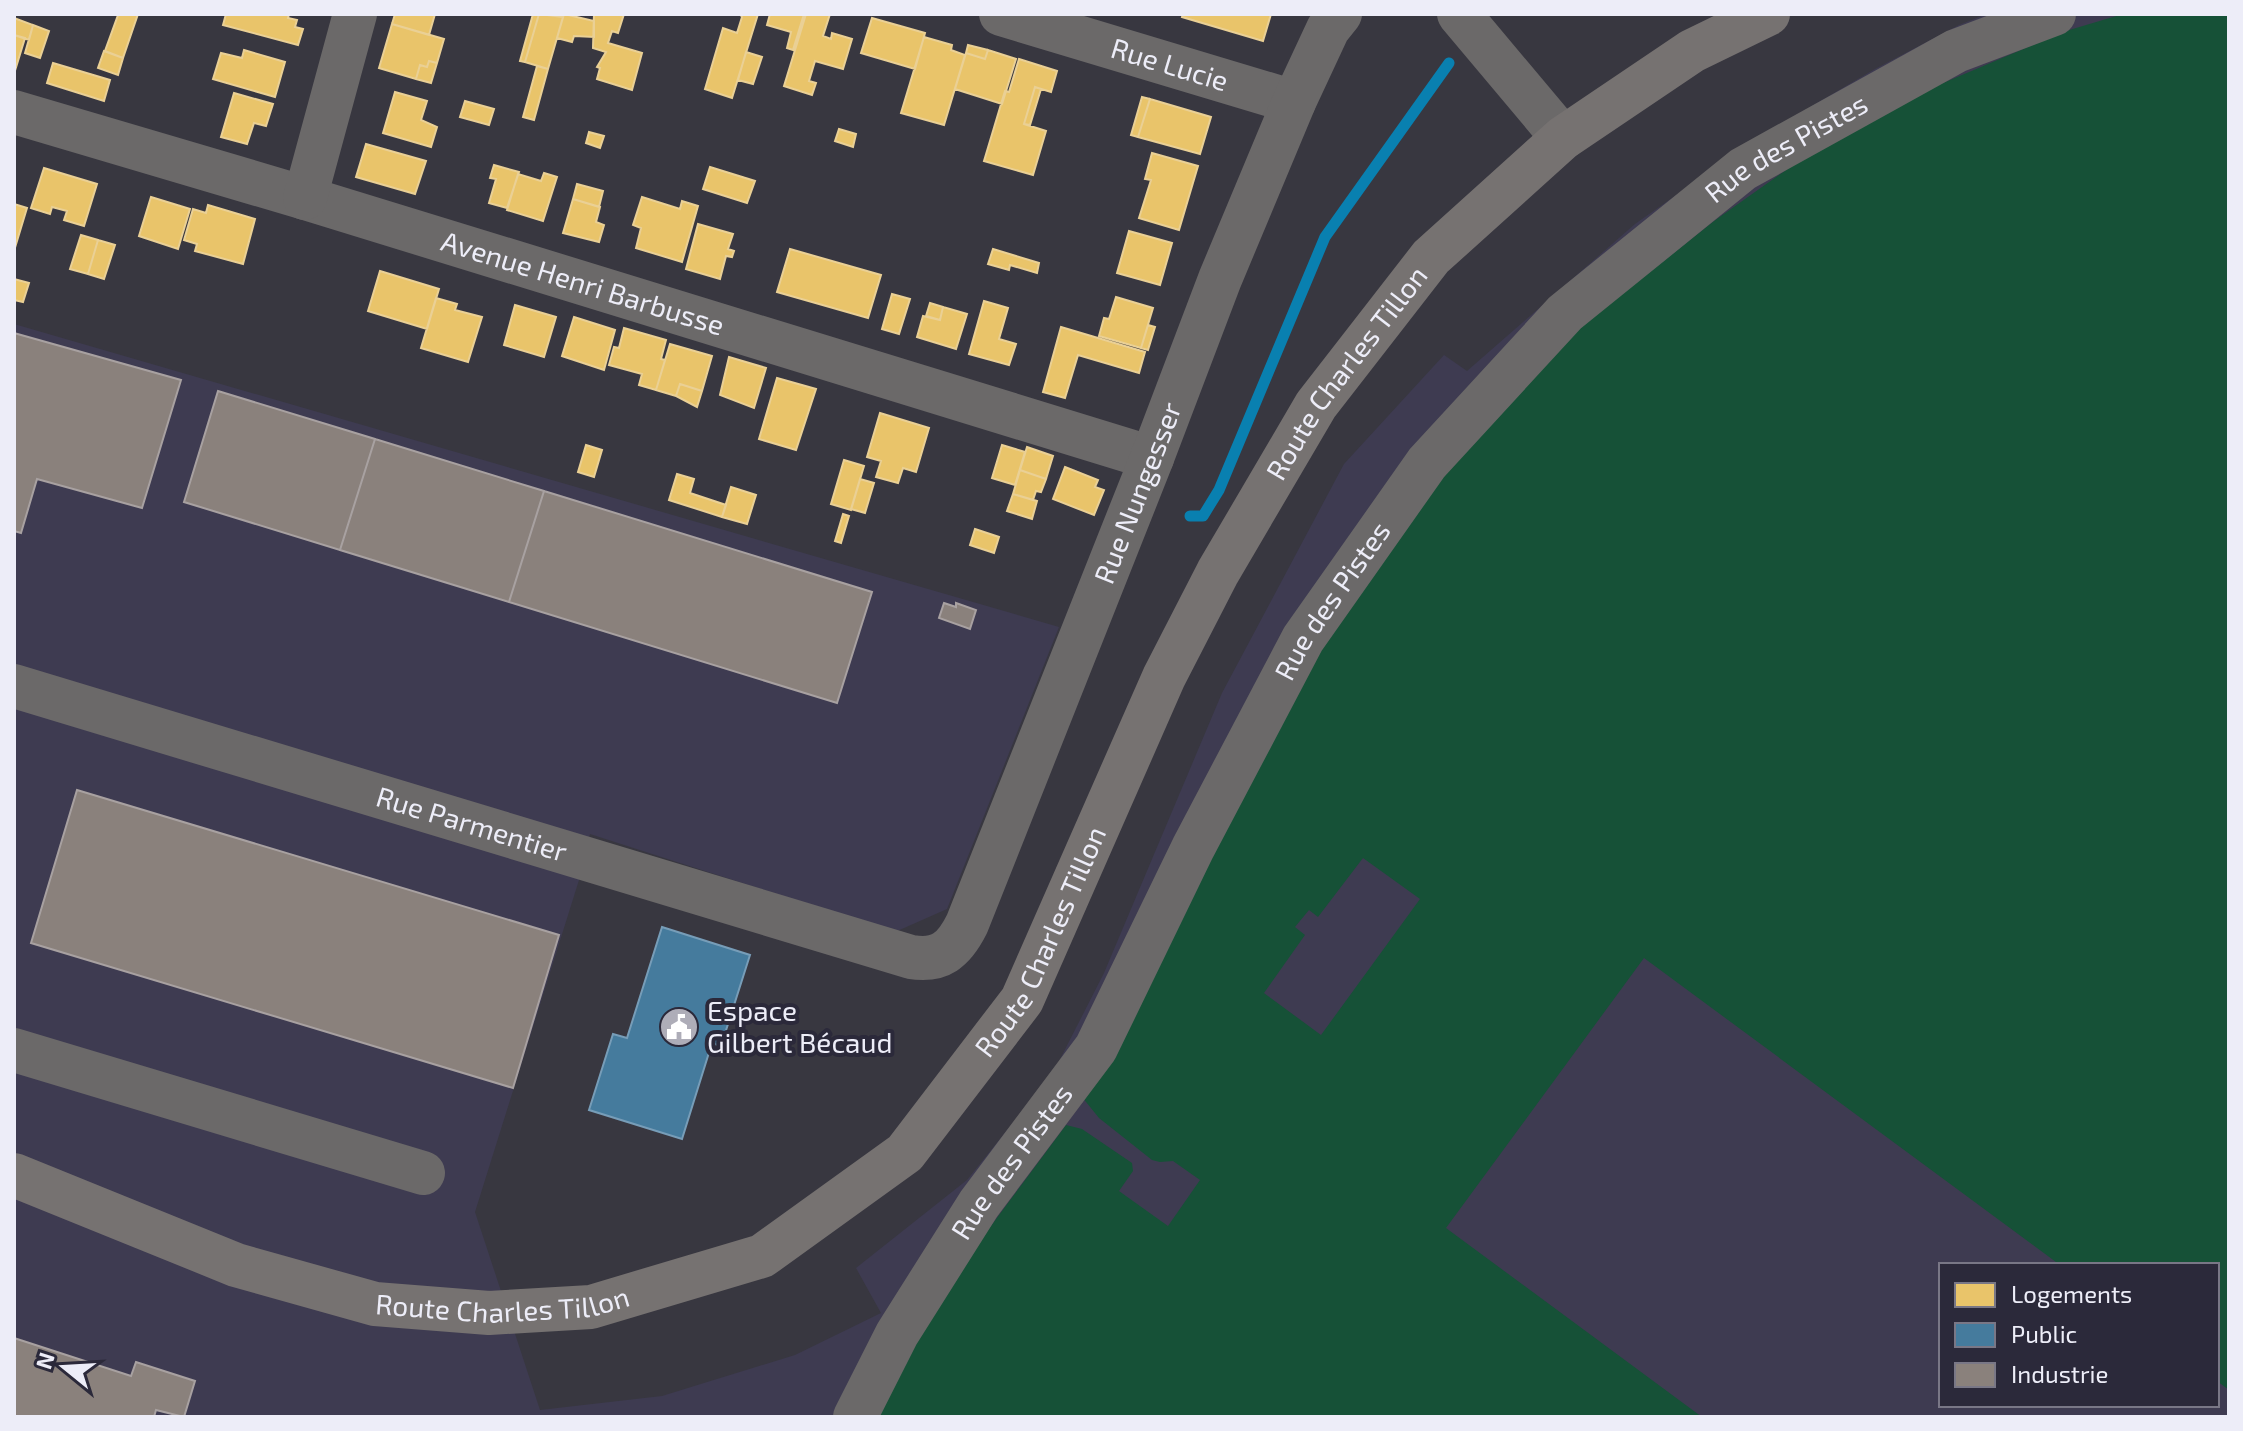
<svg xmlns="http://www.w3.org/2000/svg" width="2243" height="1431" font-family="'Exo 2',sans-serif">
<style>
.built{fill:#3e3b51;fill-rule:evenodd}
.green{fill:#165137;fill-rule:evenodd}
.homes{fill:#e9c46a;stroke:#ead095;stroke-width:2}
.public{fill:#457b9d;stroke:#779db8;stroke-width:2}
.industry{fill:#8a817c;stroke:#a8a1a1;stroke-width:2}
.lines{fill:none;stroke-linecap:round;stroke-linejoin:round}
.stream{stroke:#0980b0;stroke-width:11}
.minor{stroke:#6b6969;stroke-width:44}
.major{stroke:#767271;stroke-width:44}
.labels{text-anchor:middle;stroke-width:8;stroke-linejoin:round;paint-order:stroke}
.street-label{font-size:28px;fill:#ededf8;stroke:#2b293a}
.poi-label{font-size:28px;fill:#ededf8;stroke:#2b293a;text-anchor:start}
</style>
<rect width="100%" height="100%" fill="#383740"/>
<path class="built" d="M1987,14H2229V1417H14V324L1059,627L947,909L895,932L590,834L579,880L475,1212L540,1410L662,1396L795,1355L881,1313L856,1268L967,1180L1053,1073L1104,973L1222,693L1344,464L1444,355L1467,371L1635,224L1759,137L1875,69L1959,25ZM1941,1265H2217V1405H1941Z"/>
<path class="green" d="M2123,14H2229V1390L2217,1381V1265H2060L1644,958L1446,1228L1702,1417H876L944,1289L1066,1125L1082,1129L1132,1163L1133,1171L1119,1191L1168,1226L1200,1180L1173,1161L1160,1162L1152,1160L1099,1118L1082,1097L1309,667L1404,524L1476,436L1553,349L1714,221L1803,158L1936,86L2066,31ZM1363,858L1420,899L1321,1035L1264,993L1305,935L1295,927L1309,910L1318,917Z"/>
<path class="homes" d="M115,14H138L123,58L105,51L118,15Z
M226,14H289L288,18L297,20L295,27L303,29L298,45L223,25Z
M395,14H435L429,35L392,24Z
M533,14H539L525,62L520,61Z
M539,14L563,17L548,69L525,62Z
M564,14L594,21V37L574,36L572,42L557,38Z
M594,14H624L618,33L612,31L608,43L642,53L632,90L597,79L600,68L597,67L606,52L593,48Z
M740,14H758L732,98L705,89L723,28L737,33L742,17Z
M770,14H804L793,50L787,48L791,32L767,25Z
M806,14H830L823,36L831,39L832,33L852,39L843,69L815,61L809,81L816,83L812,95L784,86Z
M1183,14H1271L1263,41L1182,17Z
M14,18L33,25L29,40L14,35Z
M872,18L925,33L915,69L861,53Z
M392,24L444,39L437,63L429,61L427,67L420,65L416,79L379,68Z
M33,25L49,31L40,58L25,53Z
M14,35L25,38L14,74Z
M924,37L952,45L951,50L965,55L944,125L901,113Z
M968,45L988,50L985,59L966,53Z
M244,50L285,62L275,97L213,79L221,53L242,58Z
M988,50L1016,59L1002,104L955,89L966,53L985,59Z
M104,51L123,58L118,75L98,68Z
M746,52L762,57L753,84L738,80Z
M1019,59L1057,71L1051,92L1035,87L1024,124L1046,131L1033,175L984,161L1005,91L1009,92Z
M429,61L437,63L431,83L416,79L420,65L427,67Z
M53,63L110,80L104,101L47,83Z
M537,66L548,69L534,120L523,117Z
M1035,87L1041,89L1030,125L1024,124Z
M395,92L427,101L421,120L437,127L431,147L383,133Z
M234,93L273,104L266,126L254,123L247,144L221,137Z
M1142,97L1150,99L1138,137L1131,135Z
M1150,99L1211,117L1200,154L1138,137Z
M465,101L494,109L489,125L460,117Z
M839,129L856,134L853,147L835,141Z
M589,132L604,136L600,148L586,143Z
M366,144L426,161L415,194L356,177Z
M1152,153L1198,166L1179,230L1139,218L1151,180L1145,179Z
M494,165L519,172L507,208L489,203L496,179L490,178Z
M710,167L755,181L747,203L703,189Z
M44,168L97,184L84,226L64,220L67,211L52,207L50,214L31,208Z
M544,173L557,177L543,221L507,210L518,174L541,181Z
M577,184L603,191L599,207L573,199Z
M151,197L190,209L178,249L139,236Z
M642,197L680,209L682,201L698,206L682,262L636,248L641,228L633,225Z
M573,199L600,207L596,222L604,225L599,242L563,233Z
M14,204L27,208L14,251Z
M208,205L255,219L243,264L195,251L197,244L184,240L193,209L206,213Z
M698,224L733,234L728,249L734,251L732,257L726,256L720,279L686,269Z
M1129,231L1172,243L1160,285L1117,273Z
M81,235L98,240L88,274L70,269Z
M98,240L115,245L104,279L88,274Z
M790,249L881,275L868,318L777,292Z
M993,249L1039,263L1037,273L1010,265L1009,270L988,264Z
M380,271L439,289L427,329L368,311Z
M14,279L29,283L23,302L14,300Z
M892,294L910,299L899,334L882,329Z
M1116,297L1153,308L1141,348L1099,336L1104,318L1109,319Z
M436,298L457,304L455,310L482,317L468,362L421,348Z
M984,301L1008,308L999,339L1016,344L1009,365L969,354Z
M930,303L943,307L940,320L926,316Z
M515,305L556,317L544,357L504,345Z
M943,307L967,314L956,349L917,337L923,316L940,320Z
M574,317L615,330L604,370L562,356Z
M1148,325L1155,327L1148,350L1141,348Z
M1061,327L1145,352L1139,373L1078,355L1065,398L1043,392Z
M624,328L666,340L661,359L665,360L656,390L639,385L642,374L609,365L614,347L619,348Z
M670,344L712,356L702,391L680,384L676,396L656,390Z
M729,357L766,368L754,408L720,395Z
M777,378L816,389L796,450L759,439Z
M680,384L702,391L697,407L676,396Z
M880,413L929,428L916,472L903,468L898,483L876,477L881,461L867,457Z
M586,445L602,450L594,477L578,472Z
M1002,445L1025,452L1015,485L992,478Z
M1027,447L1053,456L1046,479L1020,470Z
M844,460L864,466L851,510L831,504Z
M1065,467L1098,480L1095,487L1104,490L1094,515L1053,499Z
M1020,470L1046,479L1041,492L1036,491L1033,500L1013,494Z
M677,474L694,479L690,493L726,505L722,517L669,500Z
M860,479L874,483L865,513L851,509Z
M731,487L756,495L747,524L722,517Z
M1013,494L1037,501L1032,519L1007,511Z
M843,514L849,516L841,543L835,541Z
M975,529L999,537L994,553L970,545Z"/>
<path class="public" d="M662,927L750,955L721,1046L712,1043L682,1139L589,1110L613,1034L627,1038Z"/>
<path class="industry" d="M14,333L181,380L142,508L37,479L21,533L14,531Z
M218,391L375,439L340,550L184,502Z
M375,439L544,491L509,602L340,550Z
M544,491L872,592L837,703L509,602Z
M944,603L956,607V603L976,610L970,629L939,618Z
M77,790L559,935L513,1088L31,943Z
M14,1338L131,1376L136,1362L195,1381L184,1417L156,1410L154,1417H14Z"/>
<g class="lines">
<path class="stream" d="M1190,516H1203L1219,490L1325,237L1449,63"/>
<g class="minor">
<path id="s1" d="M1001,14L1294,102"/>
<path d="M1459,14L1563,138"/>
<path id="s2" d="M14,112L305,198L1152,458"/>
<path d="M305,198L355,14"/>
<path id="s3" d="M14,686L911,957C940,962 954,950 967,924L1152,458L1220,279L1294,102L1328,29L1340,14"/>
<path d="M14,1050L423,1173"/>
<path id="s4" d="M855,1417L897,1334L979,1204L1096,1048L1193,848L1303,639L1427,463L1565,313L1743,169L1956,51L2054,14"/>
</g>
<path class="major" id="s5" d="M14,1175L236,1265L375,1304L489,1313L591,1307L762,1256L905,1153L1022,1000L1164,677L1218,572L1316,405L1431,257L1563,138L1692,51L1768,14"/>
</g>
<defs>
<g id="civic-disc" transform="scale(2)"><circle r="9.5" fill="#aeadb8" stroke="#2b293a"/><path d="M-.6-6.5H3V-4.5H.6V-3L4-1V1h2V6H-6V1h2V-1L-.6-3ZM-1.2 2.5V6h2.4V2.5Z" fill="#fff"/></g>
</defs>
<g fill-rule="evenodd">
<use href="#civic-disc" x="679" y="1027"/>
</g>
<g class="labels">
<g class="street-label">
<text dy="10" stroke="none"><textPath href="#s1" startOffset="176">Rue Lucie</textPath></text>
<text dy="10" stroke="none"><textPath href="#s4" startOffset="1596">Rue des Pistes</textPath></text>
<text dy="10" stroke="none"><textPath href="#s2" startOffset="594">Avenue Henri Barbusse</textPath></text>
<text dy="10" stroke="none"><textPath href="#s5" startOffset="1856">Route Charles Tillon</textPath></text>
<text dy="10" stroke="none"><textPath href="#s3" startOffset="1472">Rue Nungesser</textPath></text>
<text dy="10" stroke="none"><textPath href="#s4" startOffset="948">Rue des Pistes</textPath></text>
<text dy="10" stroke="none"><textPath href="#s3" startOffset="478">Rue Parmentier</textPath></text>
<text dy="10" stroke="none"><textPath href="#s5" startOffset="1208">Route Charles Tillon</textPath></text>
<text dy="10" stroke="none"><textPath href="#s4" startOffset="300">Rue des Pistes</textPath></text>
<text dy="10" stroke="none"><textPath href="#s5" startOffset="512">Route Charles Tillon</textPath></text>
</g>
<g class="poi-label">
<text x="707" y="1021">Espace<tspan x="707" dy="32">Gilbert Bécaud</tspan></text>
</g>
</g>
<rect width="2243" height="1431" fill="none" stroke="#ededf8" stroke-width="32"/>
<rect x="1939" y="1263" width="280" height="144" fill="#2b293a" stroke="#797786" stroke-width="2"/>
<rect x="1955" y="1283" width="40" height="24" fill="#e9c46a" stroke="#797786" stroke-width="2"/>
<text x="2011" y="1303" font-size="24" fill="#ededf8">Logements</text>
<rect x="1955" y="1323" width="40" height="24" fill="#457b9d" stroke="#797786" stroke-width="2"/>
<text x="2011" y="1343" font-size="24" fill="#ededf8">Public</text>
<rect x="1955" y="1363" width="40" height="24" fill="#8a817c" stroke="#797786" stroke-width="2"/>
<text x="2011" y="1383" font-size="24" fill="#ededf8">Industrie</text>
<g transform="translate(64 1367) rotate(288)" stroke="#2b293a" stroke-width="6" paint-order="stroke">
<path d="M0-6L14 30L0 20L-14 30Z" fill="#ededf8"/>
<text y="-12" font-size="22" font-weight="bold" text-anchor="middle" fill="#ededf8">N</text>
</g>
</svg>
